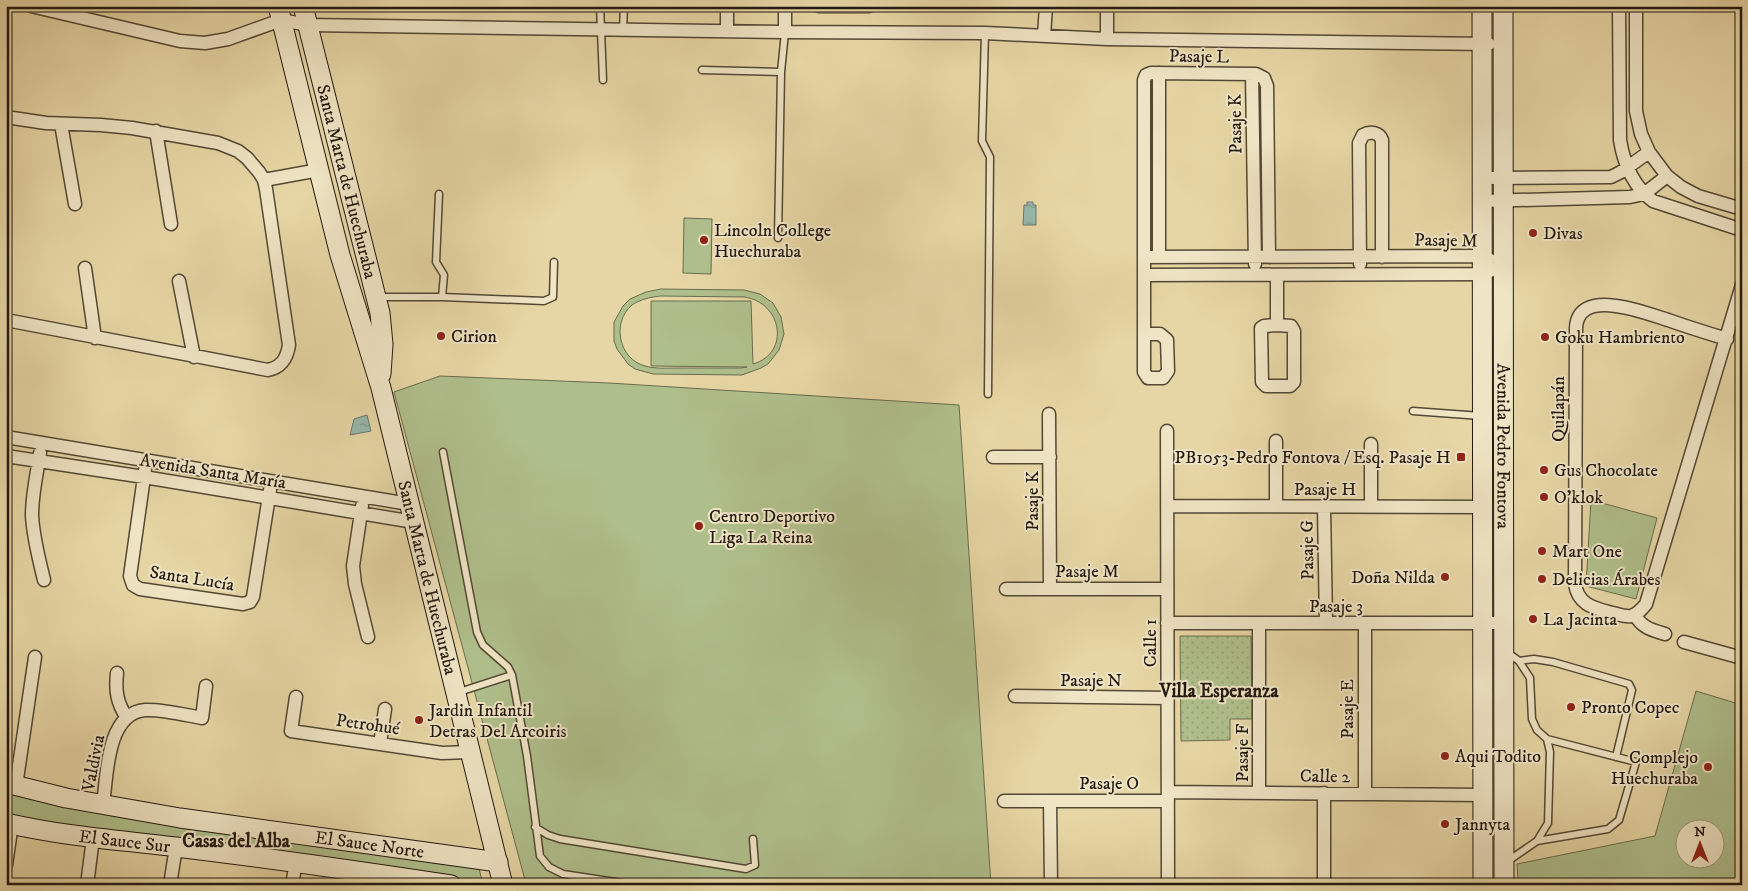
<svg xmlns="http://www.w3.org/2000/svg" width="1748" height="891" font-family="'IM FELL DW Pica',serif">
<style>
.grass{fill:#afbf8b;stroke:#686c4e;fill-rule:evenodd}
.park{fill:url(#park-dots);stroke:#686c4e}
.water{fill:url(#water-ripples);stroke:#68786e}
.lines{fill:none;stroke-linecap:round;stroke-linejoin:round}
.lane-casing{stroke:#534835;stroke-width:9}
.street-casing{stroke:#534835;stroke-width:15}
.secondary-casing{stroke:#221910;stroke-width:21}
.lane{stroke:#efe4c4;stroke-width:6}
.street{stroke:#efe4c4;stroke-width:12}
.secondary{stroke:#efe4c4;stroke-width:19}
.poi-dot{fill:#8f2418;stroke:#efe4c4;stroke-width:2}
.labels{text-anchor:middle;stroke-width:4;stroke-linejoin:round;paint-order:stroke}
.street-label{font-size:18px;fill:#221910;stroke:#efe4c4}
.poi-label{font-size:18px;fill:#221910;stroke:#efe4c4;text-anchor:start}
.neighbourhood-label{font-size:19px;font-weight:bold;fill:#221910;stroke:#efe4c4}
</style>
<defs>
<pattern id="park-dots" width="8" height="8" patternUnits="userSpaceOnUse" patternTransform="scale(1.25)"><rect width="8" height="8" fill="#afbf8b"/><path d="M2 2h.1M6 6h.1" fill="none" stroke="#96a477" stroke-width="1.8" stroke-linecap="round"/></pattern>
<pattern id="water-ripples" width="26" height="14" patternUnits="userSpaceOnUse" patternTransform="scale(1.25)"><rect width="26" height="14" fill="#97b8ac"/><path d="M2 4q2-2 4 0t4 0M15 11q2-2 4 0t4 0" fill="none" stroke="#7b958b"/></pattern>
</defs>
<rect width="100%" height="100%" fill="#e7d6a5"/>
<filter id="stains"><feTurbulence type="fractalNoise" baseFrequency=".004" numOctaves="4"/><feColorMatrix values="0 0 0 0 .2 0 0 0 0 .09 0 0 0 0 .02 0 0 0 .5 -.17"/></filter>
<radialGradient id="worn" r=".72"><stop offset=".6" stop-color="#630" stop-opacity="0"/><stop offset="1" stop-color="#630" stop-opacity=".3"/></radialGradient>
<path class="grass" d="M684,218L712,219L711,274L683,273Z
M661,289L744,290L760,294L773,303L781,317L784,334L779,350L768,364L761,368L742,375L653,374L635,369L628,364L617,349L614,341V322L623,306L630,299L646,292ZM661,296L744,297C782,302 791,353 753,364L751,301H651V366L747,367L741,368C719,368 697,368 676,368C666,368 655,369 645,366C619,359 611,323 632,305C641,299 651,297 661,296Z
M440,376L609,383L959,405L991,885H565L525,880L394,392Z
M1591,500L1657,518L1636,599L1586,586Z
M1696,691L1742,705V885H1532L1518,881L1517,864L1655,836ZM1686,828H1716V858H1686Z
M6,792L478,864L483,885H436L6,817Z"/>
<path class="park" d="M1180,636H1251L1252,719H1230V740L1181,741Z"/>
<path class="water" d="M1027,202H1033V205H1036V225H1023L1024,205H1027Z
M367,415L371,431L350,435L354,419Z"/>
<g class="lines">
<g class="lane-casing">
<path id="lane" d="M600,6L603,80
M623,30L624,6
M985,33L982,141L990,157L988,394
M702,70L781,72
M439,194L436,262L444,275L442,297
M778,238L781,72L785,32
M378,297H442L544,301L553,297L554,262
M1413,411L1481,416
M443,452L477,632L483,645L508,667L512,675L527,756L540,856L549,867L563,874L635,885
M1508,653L1519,661L1530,678L1532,719L1537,730L1547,739L1550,752L1548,823L1537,841
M1519,661L1534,659L1553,662L1629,684L1632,690L1616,757
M459,692L512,675
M535,827L548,835L560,839L746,869L755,865L753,839
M1508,861L1537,841L1608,829L1619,820L1636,762L1547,739"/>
</g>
<g class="street-casing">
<path id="street" d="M31,6L180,41L205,43L228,39L281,20L308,25L785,32L985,33L1107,39L1489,44
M819,6H869
M1619,6L1620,140C1624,165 1633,186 1653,201L1742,230
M1636,6V111L1641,134L1649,152L1667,176L1681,187L1698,196L1742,209
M727,31V6
M785,32V6
M1044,36L1046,6
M1107,39V6
M1159,73V257
M1252,74L1255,264
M6,117L46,123L101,125L132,128L218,143L238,151L247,158L259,172L264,180L266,189L289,345C287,358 282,367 268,370L6,320
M61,124L75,204
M156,131L171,224
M1482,178L1611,177L1621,172L1649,152
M264,180L319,170
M1483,201L1630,197L1644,194L1667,176
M1144,257L1483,256L1489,259
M1360,264L1359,143L1363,135C1370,131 1379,132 1382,140V257
M85,268L95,338
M1144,275L1483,274L1504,265
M1277,275V325
M179,281L194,357
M1277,325L1291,326L1294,331V382L1290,386H1266L1262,382L1261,328L1264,326Z
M1144,334H1160L1167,340L1168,371L1163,378H1148L1144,372V80L1146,75L1151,73L1256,74L1264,78L1267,86L1269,257
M1727,339C1707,333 1688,327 1668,320C1646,313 1578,286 1576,328L1575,584C1578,605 1594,608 1612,613C1618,614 1625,617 1631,616C1638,614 1642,609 1646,604L1742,285
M1049,414L1050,589
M1167,431L1168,885
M6,437L409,504
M1276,441V506
M40,453C37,473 32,494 32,515C33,537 39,559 44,580
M6,456L144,477L414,522
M993,457H1050
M145,470L130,576L133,585L140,589L243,604L250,602L253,597L270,490
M362,506L353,566L355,584L368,637
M1167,506L1483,507
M1324,507L1326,623
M1371,507V444
M1006,589H1167
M1635,615C1642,628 1652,630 1665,634
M1167,623H1504
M1365,623V794
M1684,642L1742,658
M117,673C115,691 117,703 127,718
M1015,696L1168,698
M296,697L291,731L442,753L470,752
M380,744L385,709
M16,786L35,657
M1168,792L1483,795
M1259,793V623
M1004,801H1168
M1050,801L1051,885
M103,805C107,777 106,713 145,710C162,709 185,715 202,718L206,686
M6,865L12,824
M87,885L93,838
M170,885L176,847
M292,885L296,862
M1324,885V793"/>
</g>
<g class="secondary-casing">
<g id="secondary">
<path id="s1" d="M278,6L340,255L381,388L503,885"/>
<path id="s2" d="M303,6L380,313L383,344L381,374"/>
<path d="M1482,6L1483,885"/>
<path id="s3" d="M1503,6L1504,885"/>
<path id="s4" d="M6,783L66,798L180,818L498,862"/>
<path id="s5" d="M6,823C62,836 119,840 176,847C267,858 359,871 451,885"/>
</g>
</g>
<use href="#lane" class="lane"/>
<use href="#street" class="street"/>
<use href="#secondary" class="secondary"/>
</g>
<g class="poi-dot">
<circle cx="1533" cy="233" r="5"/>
<circle cx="704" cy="240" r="5"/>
<circle cx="441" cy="336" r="5"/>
<circle cx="1545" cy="337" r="5"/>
<rect x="1456" y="452" width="10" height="10" rx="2.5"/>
<circle cx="1544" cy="470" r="5"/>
<circle cx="1544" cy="497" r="5"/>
<circle cx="699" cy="526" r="5"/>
<circle cx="1542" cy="551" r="5"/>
<circle cx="1445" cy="577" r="5"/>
<circle cx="1542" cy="579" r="5"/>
<circle cx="1533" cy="619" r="5"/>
<circle cx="1571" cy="707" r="5"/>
<circle cx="419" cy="720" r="5"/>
<circle cx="1445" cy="756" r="5"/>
<circle cx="1708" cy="767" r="5"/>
<circle cx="1445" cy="824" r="5"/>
</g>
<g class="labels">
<g class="street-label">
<text transform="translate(1199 56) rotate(1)" y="6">Pasaje L</text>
<text transform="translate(1235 124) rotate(-91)" y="6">Pasaje K</text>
<text dy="6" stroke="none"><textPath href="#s2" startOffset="181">Santa Marta de Huechuraba</textPath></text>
<text transform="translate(1446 240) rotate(1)" y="6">Pasaje M</text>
<text transform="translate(1558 409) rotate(-90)" y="6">Quilapán</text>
<text dy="6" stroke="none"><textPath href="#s3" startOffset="440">Avenida Pedro Fontova</textPath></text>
<text transform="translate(213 471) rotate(9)" y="6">Avenida Santa María</text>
<text x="1325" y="495">Pasaje H</text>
<text transform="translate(1032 501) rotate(-90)" y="6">Pasaje K</text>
<text transform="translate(1307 550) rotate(-91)" y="6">Pasaje G</text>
<text x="1087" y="577">Pasaje M</text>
<text transform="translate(192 578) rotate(9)" y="6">Santa Lucía</text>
<text dy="6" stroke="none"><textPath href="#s1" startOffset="591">Santa Marta de Huechuraba</textPath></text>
<text x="1336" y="612">Pasaje 3</text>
<text transform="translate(1150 643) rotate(-90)" y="6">Calle 1</text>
<text x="1091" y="686">Pasaje N</text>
<text transform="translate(1347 709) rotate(-90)" y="6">Pasaje E</text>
<text transform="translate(368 724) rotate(8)" y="6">Petrohué</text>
<text transform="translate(1242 753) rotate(-90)" y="6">Pasaje F</text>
<text transform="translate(93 763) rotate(-79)" y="6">Valdivia</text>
<text transform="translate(1325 776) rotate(1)" y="6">Calle 2</text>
<text x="1109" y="789">Pasaje O</text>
<text dy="6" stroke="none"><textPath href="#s5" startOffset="120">El Sauce Sur</textPath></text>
<text dy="6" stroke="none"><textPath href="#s4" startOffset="369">El Sauce Norte</textPath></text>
</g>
<g class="poi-label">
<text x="714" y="236">Lincoln College<tspan x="714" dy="21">Huechuraba</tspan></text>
<text x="1543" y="239">Divas</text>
<text x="451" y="342">Cirion</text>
<text x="1555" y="343">Goku Hambriento</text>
<text x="1451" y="463" text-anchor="end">PB1053-Pedro Fontova / Esq. Pasaje H</text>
<text x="1554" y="476">Gus Chocolate</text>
<text x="1554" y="503">O'klok</text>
<text x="709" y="522">Centro Deportivo<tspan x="709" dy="21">Liga La Reina</tspan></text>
<text x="1552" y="557">Mart One</text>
<text x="1435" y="583" text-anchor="end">Doña Nilda</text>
<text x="1552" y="585">Delicias Árabes</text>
<text x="1543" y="625">La Jacinta</text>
<text x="1581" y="713">Pronto Copec</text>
<text x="429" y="716">Jardin Infantil<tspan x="429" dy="21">Detras Del Arcoiris</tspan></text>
<text x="1455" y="762">Aqui Todito</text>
<text x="1698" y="763" text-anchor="end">Complejo<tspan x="1698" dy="21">Huechuraba</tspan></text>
<text x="1455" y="830">Jannyta</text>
</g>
<g class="neighbourhood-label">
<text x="1219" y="697">Villa Esperanza</text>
<text x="236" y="847">Casas del Alba</text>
</g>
</g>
<rect width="1748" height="891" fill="none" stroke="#e7d6a5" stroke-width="25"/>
<rect x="8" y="8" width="1733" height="876" fill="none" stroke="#221910" stroke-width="2.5"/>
<rect x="12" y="12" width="1723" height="866" fill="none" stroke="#221910"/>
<g transform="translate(1700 844)"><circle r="24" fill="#efe4c4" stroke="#9d937c"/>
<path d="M0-4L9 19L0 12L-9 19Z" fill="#8f2418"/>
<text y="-8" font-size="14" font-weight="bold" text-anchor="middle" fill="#221910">N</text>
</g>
<rect width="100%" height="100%" filter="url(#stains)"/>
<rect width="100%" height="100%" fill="url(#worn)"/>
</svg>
